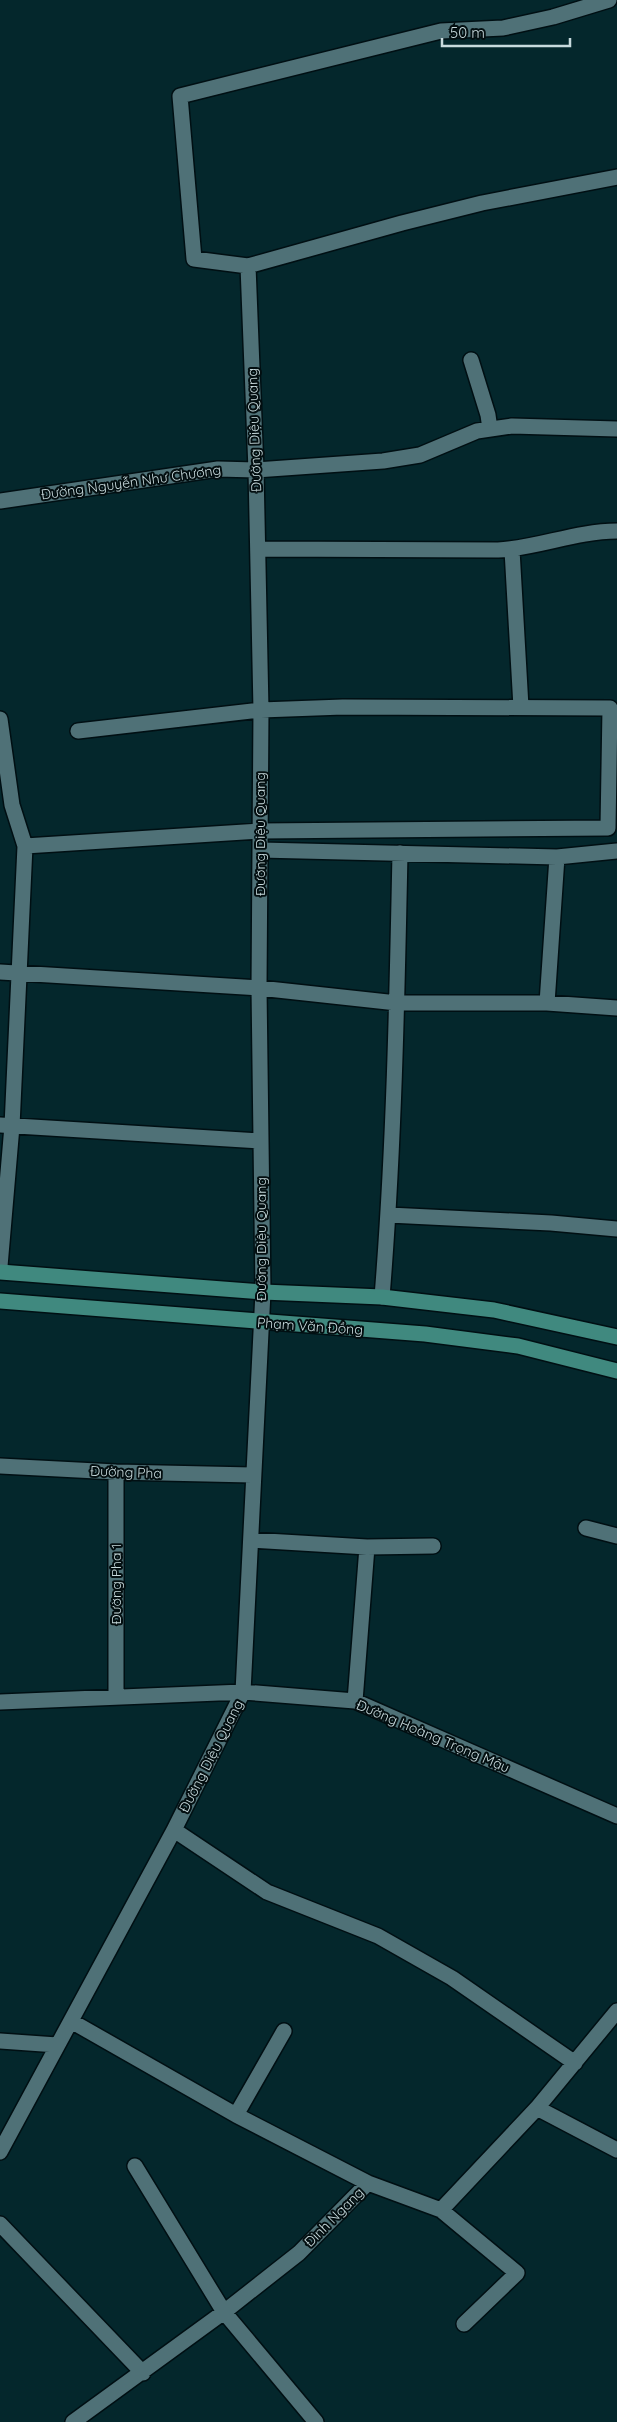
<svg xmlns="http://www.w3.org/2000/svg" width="617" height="2422" font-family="Quicksand,sans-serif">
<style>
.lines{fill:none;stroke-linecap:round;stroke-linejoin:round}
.minor-casing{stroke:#000f13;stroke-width:18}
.major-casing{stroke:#000f13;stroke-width:18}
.minor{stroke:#4f7177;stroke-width:15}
.major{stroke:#40897f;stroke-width:15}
.labels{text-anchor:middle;stroke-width:4;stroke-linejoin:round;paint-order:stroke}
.street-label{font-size:14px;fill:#c8dadd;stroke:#030e10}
</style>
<rect width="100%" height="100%" fill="#04272c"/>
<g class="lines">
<g class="minor-casing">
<path id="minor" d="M609,0L553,17L503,28L441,31L180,96L194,259L248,266L402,223L482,203L617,177
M471,360L488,415L490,429
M0,501L218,469L256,470L383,461L420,455L477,431L512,426L617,429
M258,549L498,550C538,548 576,531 617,531
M512,550L521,707
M0,719L12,805L25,846L12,1126L0,1266
M25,846L260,831L608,828L610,708L343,707L261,710L78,731
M260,850L557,857L617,851
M0,972L259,988L397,1003H547L617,1008
M547,1003L557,857
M0,1125L261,1141
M389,1215L551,1223L617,1229
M382,1297C394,1149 397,1001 400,853
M0,1466L116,1472L252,1475
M586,1528L617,1536
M251,1540L367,1547L433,1546
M116,1696V1472
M355,1701L367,1547
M0,1702L243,1692L355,1701L617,1816
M174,1830L267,1892L378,1936L452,1978L575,2063
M71,2021L236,2115L368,2183
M0,2041L57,2045
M537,2108L617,2150
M236,2115L284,2031
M0,2152L174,1830L243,1692L263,1292L259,988L261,710L256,470L248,266
M135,2166L224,2312L316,2422
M441,2210L517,2273L464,2324
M0,2224L143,2373
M73,2422L224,2312L299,2253L368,2183L441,2210L537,2108L617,2011"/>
</g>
<g class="major-casing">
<path id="major" d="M0,1272L263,1292L382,1297L494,1310L617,1337
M0,1301L425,1334L518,1346L617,1371"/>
</g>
<use href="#minor" class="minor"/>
<use href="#major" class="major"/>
</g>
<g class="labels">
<g class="street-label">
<text transform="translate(254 430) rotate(-92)" y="5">Đường Diệu Quang</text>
<text transform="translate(131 482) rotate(-8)" y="5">Đường Nguyễn Như Chương</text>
<text transform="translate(260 834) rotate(-90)" y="5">Đường Diệu Quang</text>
<text transform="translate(261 1239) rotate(-90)" y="5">Đường Diệu Quang</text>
<text transform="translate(310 1326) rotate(4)" y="5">Phạm Văn Đồng</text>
<text transform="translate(126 1472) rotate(2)" y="5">Đường Pha</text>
<text transform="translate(116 1584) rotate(-90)" y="5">Đường Pha 1</text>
<text transform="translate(433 1736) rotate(23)" y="5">Đường Hoàng Trọng Mậu</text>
<text transform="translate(211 1756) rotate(-63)" y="5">Đường Diệu Quang</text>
<text transform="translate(334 2217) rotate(-45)" y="5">Đình Ngang</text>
</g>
</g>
<path d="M442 38v8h128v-8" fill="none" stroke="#c8dadd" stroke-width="2.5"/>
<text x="450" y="38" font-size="15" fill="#c8dadd" stroke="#030e10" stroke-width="4" paint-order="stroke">50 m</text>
</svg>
